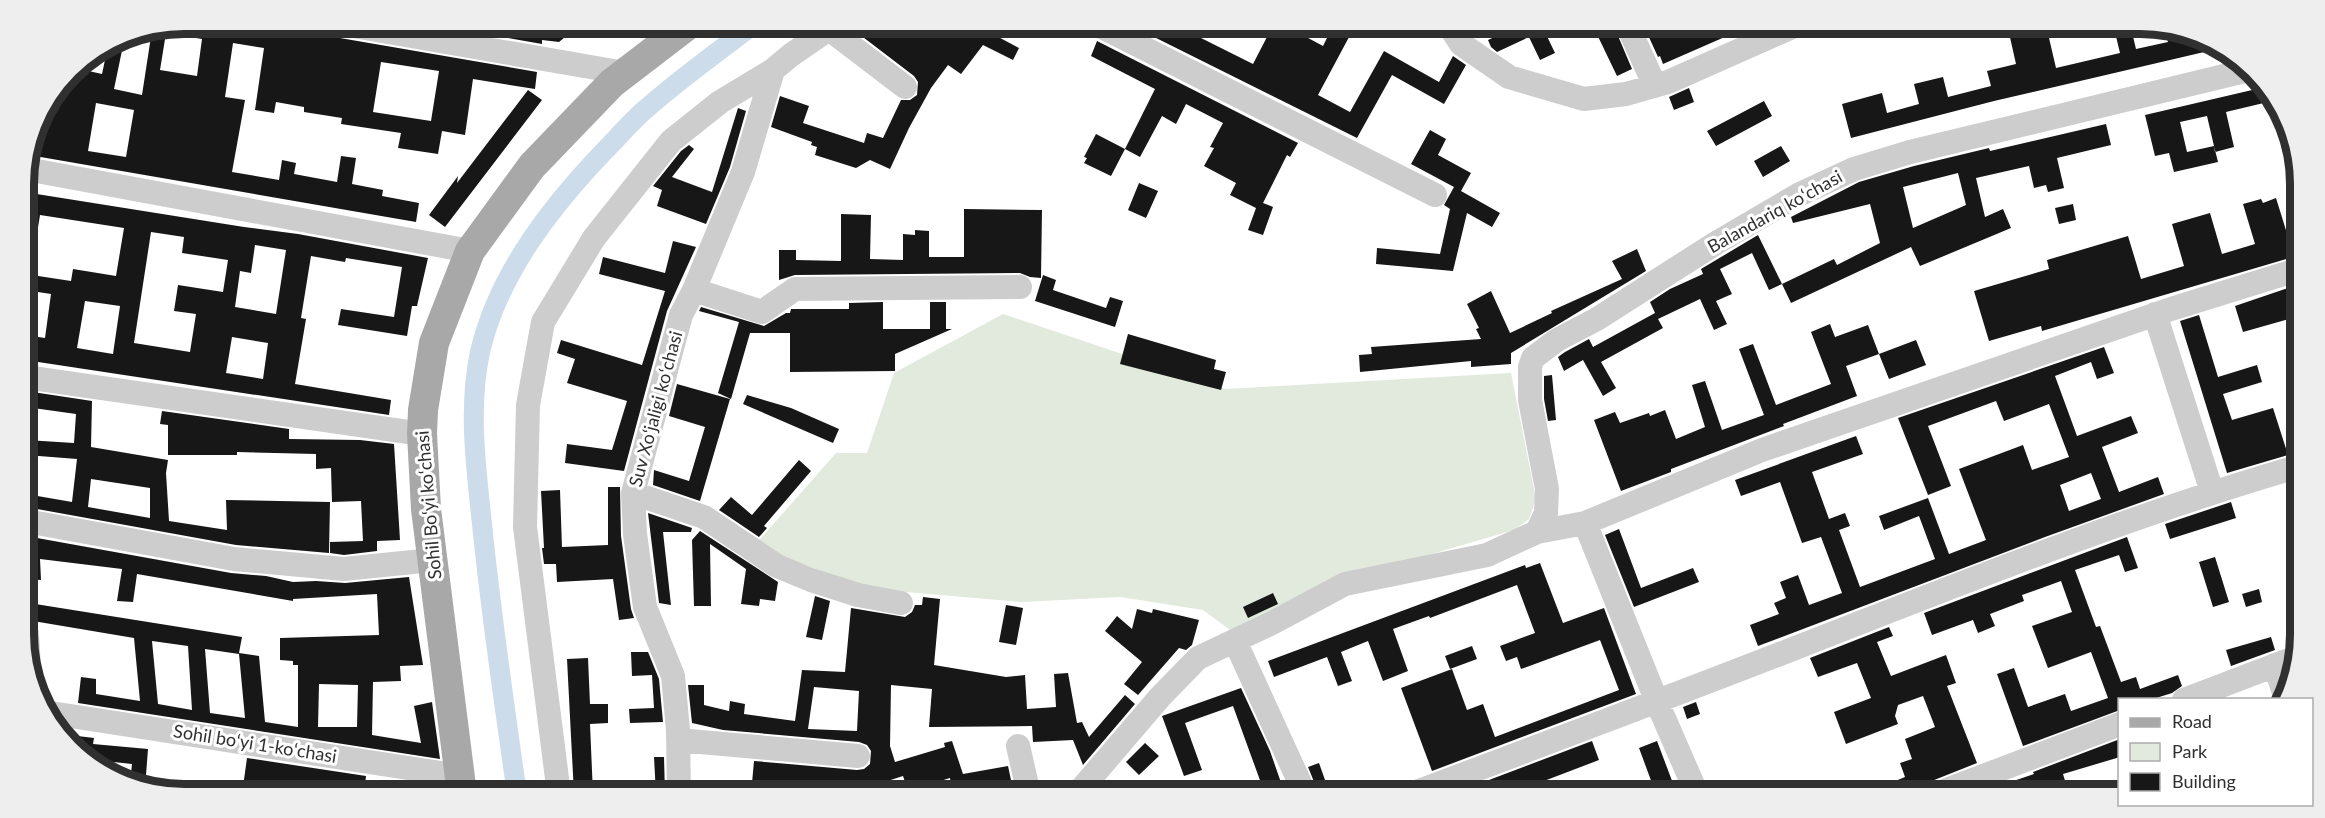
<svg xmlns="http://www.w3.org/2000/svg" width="2325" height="818" font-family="Lato,sans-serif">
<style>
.green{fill:#e2e9dd}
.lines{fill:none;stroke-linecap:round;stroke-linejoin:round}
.canal{stroke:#cddcea;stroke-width:20}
.building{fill:#171717;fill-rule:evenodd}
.minor{stroke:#cdcdcd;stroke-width:24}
.major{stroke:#a8a8a8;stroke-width:30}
.labels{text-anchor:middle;stroke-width:6;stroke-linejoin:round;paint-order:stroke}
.street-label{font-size:18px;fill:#303030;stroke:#fff}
.rim{fill:none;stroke:#303030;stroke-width:8}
</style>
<rect width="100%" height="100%" fill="#fff"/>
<path class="green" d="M1003,314L1226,389L1511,373L1536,499L1529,519L1514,530L1346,579L1233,632L1203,610L1120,597L1022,602L871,589L754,546L836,453H867L894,373Z"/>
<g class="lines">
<path class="canal" d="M517,794C504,704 491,614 482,524C476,467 468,408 480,352C499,270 557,199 615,140C625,129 635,118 647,108C681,78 718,52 754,24"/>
</g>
<path class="building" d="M184,24H230L267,30L269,24L332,34L340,38L537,72L535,89L473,79L465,135L442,131L438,154L398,148L401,133L341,124L342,118L304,112V107L276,102L274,113L255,110L264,48L233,43L225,97L245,100L232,172L279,180L282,160L296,163L294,174L337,182L341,156L356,158L352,184L383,190L382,196L419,203L416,222L29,155L41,113L75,68L102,74L108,46L125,36L114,89L142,95L152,30ZM166,33L202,39L197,76L160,70ZM381,62L439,71L431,121L373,112ZM96,103L134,110L126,157L88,151Z
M500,24H581L559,42L542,40V44L497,36Z
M860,24H974L1019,48L1013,60L983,45L961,74L948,65L931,88L909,128L890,169L870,160L856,168L815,155L817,147L811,145L812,142L771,127L780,96L809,106L803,123L864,143L867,133L883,138L901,100H910L917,95L918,82L914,76L855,31Z
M1128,24H1173L1253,64L1268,35L1247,24H1282L1323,46L1334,24H1356L1318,95L1350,112L1384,51L1439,82L1453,56L1466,65L1444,104L1392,75L1357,138Z
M1523,24H1556L1544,30L1555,53L1540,60L1529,37L1497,52L1491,47L1488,40Z
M1592,24H1613L1632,69L1617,76Z
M1643,24H1664L1671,38L1703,24H1722L1727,36L1663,64L1660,56L1658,57Z
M2007,24H2031L2032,28L2046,25L2056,68L2120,53L2113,24H2130L2136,49L2168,42L2164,28L2192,32L2217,49L1994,101L1851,138L1842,104L1882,93L1887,113L1919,104L1914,84L1943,77L1948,97L1991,86L1987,71L2016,64Z
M1097,41L1298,143L1290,157L1287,155L1263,203L1273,207L1263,235L1248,230L1256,208L1230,195L1236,183L1204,166L1214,148L1210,147L1223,123L1186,104L1176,124L1162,116L1140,157L1125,149L1155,89L1091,56Z
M2265,87L2272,101L2226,112L2234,147L2215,152L2214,146L2218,162L2174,172L2169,153L2155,156L2145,115ZM2207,116L2214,146L2187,152L2180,122Z
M1689,88L1694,102L1674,110L1669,97Z
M528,90L542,100L445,227L429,215L458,176L457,183Z
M1764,101L1772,116L1716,146L1707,131Z
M738,108L746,111L730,167L706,224L657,206L662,190L653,186L681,151L689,145L694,149L672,177L712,192Z
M2106,124L2111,145L2057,158L2064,188L2048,192L2046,185L2034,188L2029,166L1976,178L1985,217L2003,209L2011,228L1920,266L1911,247L1791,303L1782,284L1834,259L1837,265L1880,243L1870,204L1793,223L1791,217L1859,182L1914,166L1989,148L1990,151ZM1958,173L1966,205L1913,228L1903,187Z
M1430,130L1446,139L1438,155L1471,173L1461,191L1500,213L1492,227L1467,213L1453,271L1376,264L1377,248L1440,254L1450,209L1444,205L1454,187L1411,164Z
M1096,134L1125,149L1111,176L1084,163L1087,158L1084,157Z
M1781,146L1790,161L1763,177L1754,161Z
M1139,183L1158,191L1146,218L1128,210Z
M24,192L244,227L298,234L428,258L417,306H412L407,336L338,325L341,309L394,317L402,267L346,258L345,262L311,256L301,318L306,319L295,384L391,400L389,415L25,360V335L45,338L51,294L25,290V274L71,281L73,269L116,276L124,228L40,215L33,258H25ZM151,232L184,237L182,253L228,260L223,292L178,285L174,311L196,314L190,352L134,343ZM255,245L286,250L276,314L235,307L240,271L251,273ZM85,301L120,306L113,354L77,348ZM232,337L268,343L263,379L226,373Z
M2276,198L2289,240L2300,237V255L2042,331L2041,326L1989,341L1974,291L2049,269L2047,260L2128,236L2141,279L2184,266L2172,224L2210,213L2222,254L2255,244L2243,204L2261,199L2263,203Z
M2073,204L2076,220L2059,224L2055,208Z
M964,209L1042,210L1041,278L1030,277L1020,273L795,275L779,280V250H796V260L841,261V214L871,215L870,259L903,260V234L915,235V230L929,231V257H964Z
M1758,235L1782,284L1769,290L1752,253L1720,269L1732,294L1716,301L1727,324L1714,330L1700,299L1658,319L1663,328L1601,362L1616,388L1603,396L1583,360L1564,371L1558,357L1565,352L1589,339L1593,347L1655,313L1650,302L1670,289L1703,274L1701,269Z
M673,241L696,247L667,311L624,471L565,463L567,444L612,450L627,401L567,383L575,359L557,353L561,340L642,365L665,291L599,274L603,257L665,273Z
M1637,249L1646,271L1511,353V364L1471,367V361L1360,372L1359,355L1372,354L1371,347L1481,339L1476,329L1479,328L1467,304L1491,291L1510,333L1552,313L1551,311L1622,279L1612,261Z
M1043,275L1056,280L1053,290L1106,308L1110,297L1123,301L1115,327L1035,301Z
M2300,284V316L2243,332L2235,306Z
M883,302V329H930V302H946V329H952L895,354V371L790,372V333H750L731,399L718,393L739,322L699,311L701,307L764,326L786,313H790L791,309H849V303Z
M2199,315L2218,377L2257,365L2262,382L2223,394L2232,420L2273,408L2288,455L2227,473L2180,321Z
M1830,324L1835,337L1868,325L1879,354L1846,366L1857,396L1783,424L1784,426L1671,469V472L1621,491L1594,420L1615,412L1620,423L1649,413L1650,416L1665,410L1676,439L1705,427L1692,385L1705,381L1722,430L1764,415L1739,349L1753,344L1776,405L1831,384L1811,332Z
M1128,334L1216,360L1214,369L1226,372L1221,390L1120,364Z
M1916,340L1926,365L1889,379L1879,354Z
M2104,347L2114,373L2097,379L2091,362L2055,376L2077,436L2131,416L2138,433L2102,447L2119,492L2158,477L2164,494L2045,537L1758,646L1750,625L1779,614L1774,603L1786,598L1780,582L1798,575L1809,605L1842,593L1821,537L1802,543L1780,482L1741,496L1735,480L1856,436L1863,454L1812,472L1829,519L1845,513L1850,526L1839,530L1860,587L1935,559L1919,516L1884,530L1879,516L1928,498L1949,554L1986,540L1959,469L2023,445L2032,470L2069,457L2049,404L2004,421L1996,401L1928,426L1951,486L1928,495L1898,418ZM2091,473L2101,499L2069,511L2060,485Z
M1552,375L1556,420L1548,421L1544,399V376Z
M677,384L730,399L700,501L653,485L654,470L689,481L705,427L669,416Z
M26,391L92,401L91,447L168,460L166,473L169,521L227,530L226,500L330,502L329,553L236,545L26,507V494L72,502L77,459L26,455V440L74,443L76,414L26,407ZM91,479L150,488V518L88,507Z
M747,395L791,408L839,429L833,443L743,404Z
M162,411L289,429V439L360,440L394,444L400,540L377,541V551L344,555L330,553V542L363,541L361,501L332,502L331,468L316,469V454L237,452V455H168V425L160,424Z
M799,460L811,471L764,526L767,528L759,537L719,510L731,497L752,515Z
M608,487H620L621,536L631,609L634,618L619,620L613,579L557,582L556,564H544L542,548H544L541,491L560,490L562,547L608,545Z
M2231,502L2236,518L2170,539L2165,524Z
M648,513L692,528L691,532H663L671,605L659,603Z
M1619,529L1641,588L1693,568L1699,582L1634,607L1605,535Z
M700,531L778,582L775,601L760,599L759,606L741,604L746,569L710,544L711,606H694L692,540Z
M26,536L231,573L266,576L293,582L316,581L345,583L409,577L423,665L400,666L401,681L373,682L372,735L421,743L414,706L432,702L440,759L78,703L81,677L96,679V694L140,701L134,638L27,620L29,603L242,637L239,653L259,656L265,722L298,727V665H293V661L280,660V638L379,635L377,594L293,599V601L137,574L133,602L117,601L122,569L40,559L41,580L27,579ZM152,641L188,646L192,710L158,704ZM205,649L239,654L245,718L210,713ZM319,684L358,685L357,727H318Z
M2127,537L2138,568L2125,572L2119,555L2075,570L2096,627L2100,626L2121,682L2136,677L2140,689L2178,675L2182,686L2172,693L2153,699H2120V710L2023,746L1997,674L2014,668L2028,707L2065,694L2071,711L2108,698L2091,652L2048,668L2032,626L2072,612L2061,581L2022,595L2024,601L1990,614L1995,626L1978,633L1973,620L1932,635L1924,613Z
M2215,557L2229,602L2213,607L2199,562Z
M1540,563L1563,623L1604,608L1636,694L1432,771L1401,688L1452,669L1467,710L1483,704L1495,737L1619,690L1600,640L1521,669L1517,657L1506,661L1500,646L1535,633L1517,585L1430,618L1429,616L1393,629L1408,671L1383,681L1368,641L1341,652L1352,681L1338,686L1327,657L1274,677L1268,661L1525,565L1526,568Z
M2259,589L2262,602L2246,607L2242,594Z
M1273,593L1278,604L1248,618L1243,607Z
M815,596L830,601L822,640L806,637Z
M923,597L940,599L934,665L1006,677L1025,675L1027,709L1056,707L1054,674L1068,673L1077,723L1082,722L1089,737L1125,695L1135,704L1083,765L1073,740L1033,742L1032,726L929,727L932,689L891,685L890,746L895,762L945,747L944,743L952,741L963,774L1008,766L1014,794H953L950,778L908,791L903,776L869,787L870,794L786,789L785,794H751L754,761L857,770L864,769L870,764L871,751L867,745L859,742L723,730L692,723L688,685H704V705L729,711L730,701L745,704L744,714L795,721L802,670L845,672L851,608L905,617L912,612L915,605H922ZM814,687L859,691L857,731L808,729Z
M1006,605L1023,608L1016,645L999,642Z
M1137,609L1152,613L1153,609L1199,620L1192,645L1186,650L1179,648L1138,695L1124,684L1142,662L1105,631L1117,616L1132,629Z
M1889,627L1893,636L1877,642L1891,676L1946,655L1956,683L1947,686L1977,763L1899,794H1864L1905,777L1900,763L1912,759L1905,739L1935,727L1923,696L1898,705L1895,716L1898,724L1846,744L1834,712L1871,698L1857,663L1818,677L1810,658Z
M2271,637L2275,650L2231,666L2226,650Z
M1472,646L1477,659L1450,669L1445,656Z
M631,652H648L659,679L663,722L630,723L629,709L654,708L652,675L632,676Z
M588,658L590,704H608V723L590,724L593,794H574L567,659Z
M1241,688L1270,751L1285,794H1265L1233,706L1185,723L1202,770L1184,776L1162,716Z
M1696,702L1700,714L1687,719L1683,707Z
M61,734L94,738L93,744L148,749L145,788L130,783L132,764L95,760L64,739Z
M2120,739V757L2063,774L2069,794H1984V791L2034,774L2033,772Z
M1592,741L1599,760L1544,781L1547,789L1535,794L1530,783L1501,794H1452Z
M1657,741L1677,794H1656L1639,748Z
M1145,743L1159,756L1139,775L1126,762Z
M654,757H664L665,794H656Z
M247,758L366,776L364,794L299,787V794H242Z
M1319,763L1330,794H1319L1308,767Z"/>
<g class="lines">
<path class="minor" d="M342,24L625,73
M1096,24L1435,195
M1448,24L1461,44L1509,77L1584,99L1626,94L1668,82L1799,24
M1627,24L1655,86
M829,29L905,87
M26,169L470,251
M694,290L762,312L795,289L1020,287
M2155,314L2212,492
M25,377L422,434
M633,493L704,517L777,566L811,580L858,595L901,603
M26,521L234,559L344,569L432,560
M1585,523L1762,450L2171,309L2300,269
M1537,532L1546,513L1547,489L1530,400V367L1533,358L1557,340L1597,319L1716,243L1798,195L1854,169L1910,152L2249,70
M27,634L29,668
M1235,641L1305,794
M2275,665L2285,696
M2184,700L2297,657
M51,713L460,776
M678,740L858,756
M1018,746L1029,794
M559,794L525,527L528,405L543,322L594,238L671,141L720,102L773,70L791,55L836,24
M679,794L678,730L673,676L645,607L635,534L633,493L681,315L694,290L743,172L773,70
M1077,794L1160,697L1198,658L1274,622L1345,584L1487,555L1537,532L1585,523L1657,702L1697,794
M1411,794C1542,745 1673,696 1803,645C1967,581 2131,515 2300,466
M1936,794L2120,724"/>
<path class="major" d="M462,794L426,509L422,434L423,410L434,343L470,251L532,166L612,83L689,24"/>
</g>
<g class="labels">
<g class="street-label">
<text transform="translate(1775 212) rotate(-29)" y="6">Balandariq koʻchasi</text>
<text transform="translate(656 409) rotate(-75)" y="6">Suv Xoʻjaligi koʻchasi</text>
<text transform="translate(429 505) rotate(-95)" y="6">Sohil Boʻyi koʻchasi</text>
<text transform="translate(255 744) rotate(9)" y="6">Sohil boʻyi 1-koʻchasi</text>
</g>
</g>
<path d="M0 0H2325V818H0ZM184 34H2140A150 150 0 0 1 2290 184V634A150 150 0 0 1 2140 784H184A150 150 0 0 1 34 634V184A150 150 0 0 1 184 34Z" fill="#eee" fill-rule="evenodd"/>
<path class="rim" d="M184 34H2140A150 150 0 0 1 2290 184V634A150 150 0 0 1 2140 784H184A150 150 0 0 1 34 634V184A150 150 0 0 1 184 34Z"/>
<rect x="2118" y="698" width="195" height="108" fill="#ffffff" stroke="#acacac" stroke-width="1.5"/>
<rect x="2130" y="718" width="30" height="9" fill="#a8a8a8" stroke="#acacac" stroke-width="1.5"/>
<text x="2172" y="728" font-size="18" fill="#303030">Road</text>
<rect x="2130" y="743" width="30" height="18" fill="#e2e9dd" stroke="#acacac" stroke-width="1.5"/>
<text x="2172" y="758" font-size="18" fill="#303030">Park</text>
<rect x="2130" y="773" width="30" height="18" fill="#171717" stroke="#acacac" stroke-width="1.5"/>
<text x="2172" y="788" font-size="18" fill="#303030">Building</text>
</svg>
